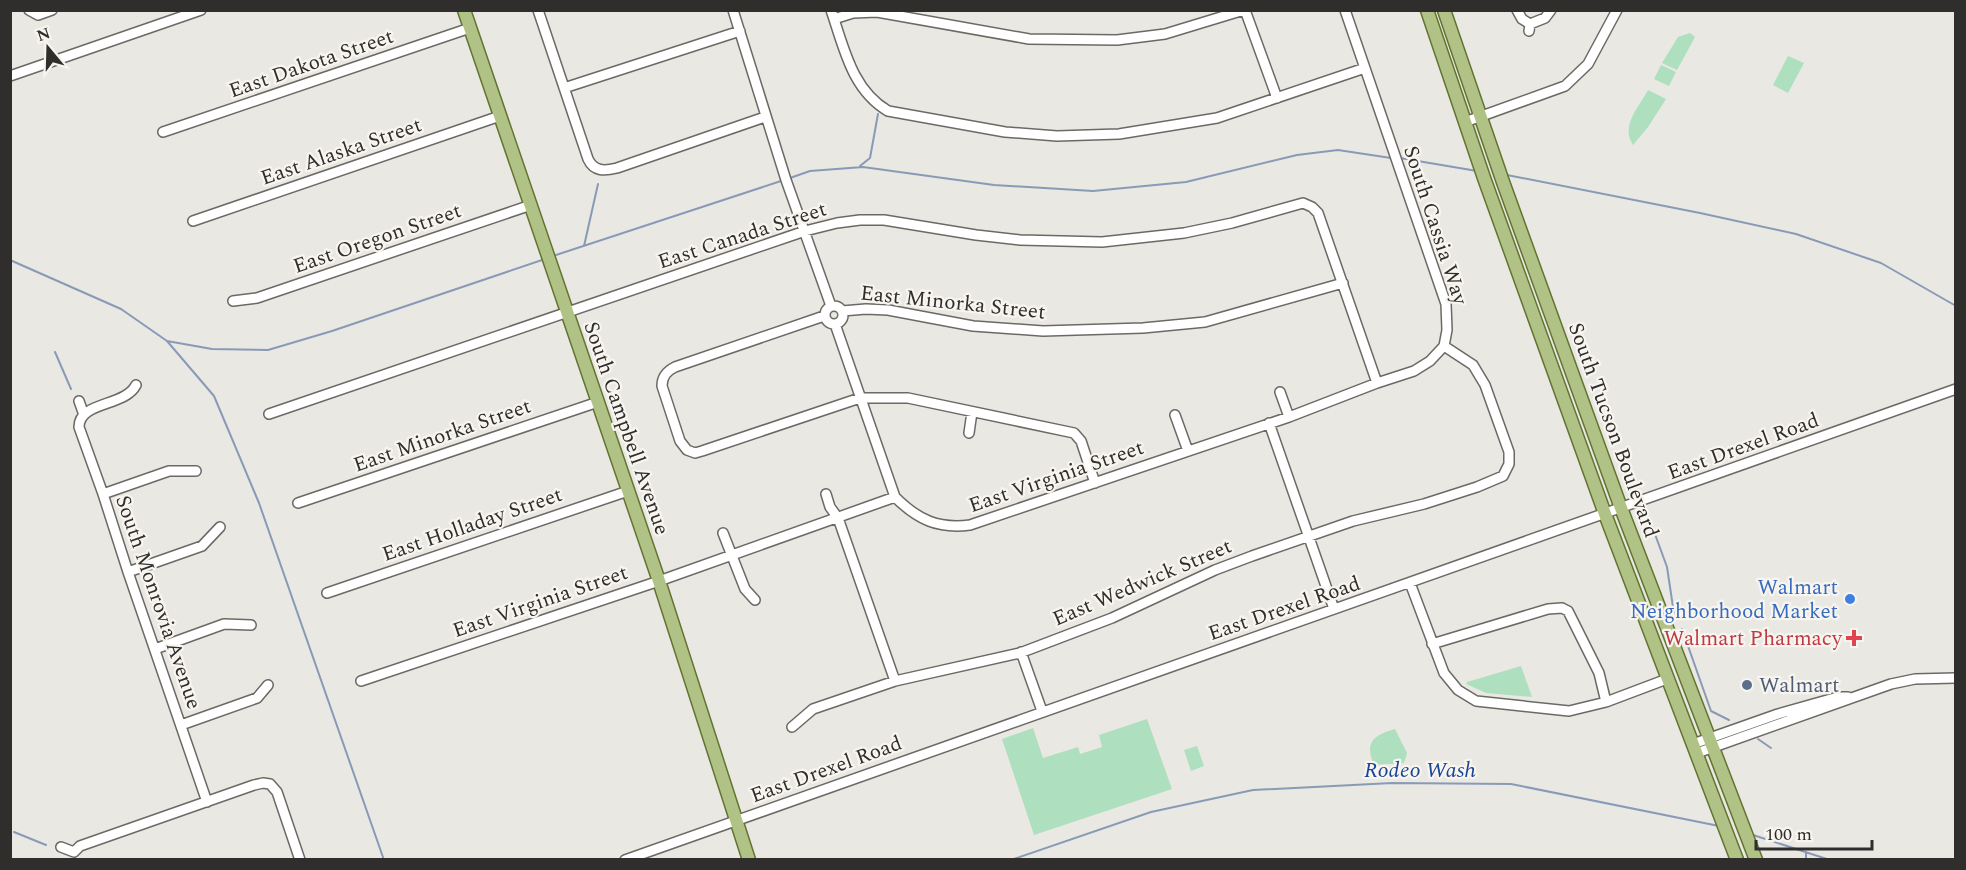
<svg xmlns="http://www.w3.org/2000/svg" width="1966" height="870" font-family="Spectral,serif">
<style>
.green{fill:#aedfbf}
.lines{fill:none;stroke-linecap:round;stroke-linejoin:round}
.stream{stroke:#899ab7;stroke-width:2}
.minor-casing{stroke:#6c6965;stroke-width:12}
.major-casing{stroke:#627432;stroke-width:15}
.minor{stroke:#fff;stroke-width:9}
.major{stroke:#b1c286;stroke-width:12}
.shop-dot{fill:#3f7fe0;stroke:#f8f5f0;stroke-width:2}
.health-dot{fill:#e0444e;stroke:#f8f5f0;stroke-width:2}
.service-dot{fill:#5c6f8a;stroke:#f8f5f0;stroke-width:2}
.labels{text-anchor:middle;stroke-width:4.5;stroke-linejoin:round;paint-order:stroke}
.street-label{font-size:21px;fill:#2f2e2c;stroke:#f8f5f0}
.shop-label{font-size:21px;fill:#366cbe;stroke:#f8f5f0;text-anchor:end}
.health-label{font-size:21px;fill:#be3a42;stroke:#f8f5f0;text-anchor:end}
.service-label{font-size:21px;fill:#4e5e75;stroke:#f8f5f0;text-anchor:start}
.water-label{font-size:22px;font-style:italic;fill:#184594;stroke:#f8f5f0}
</style>
<rect width="100%" height="100%" fill="#eae8e2"/>
<path class="green" d="M1690,33L1695,37L1677,70L1662,63L1678,37Z
M1788,56L1804,63L1788,93L1773,85Z
M1661,65L1676,72L1669,86L1654,79Z
M1648,90L1666,99L1648,127L1633,145C1620,126 1639,107 1648,90Z
M1521,666L1532,697L1486,693L1466,684L1467,682Z
M1147,719L1172,789L1034,835L1002,739L1033,728L1043,758L1078,747L1080,754L1102,747L1099,735Z
M1395,729L1407,753L1404,763L1374,765C1364,742 1374,735 1395,729Z
M1197,746L1204,766L1191,771L1184,750Z"/>
<g class="lines">
<path class="stream" d="M1400,158L1477,171
M860,166L870,158L878,114
M1507,175L1700,213L1796,234L1881,263L1956,306
M790,178L810,171L863,167L994,185L1093,191L1186,182L1297,155L1338,150L1391,158
M584,246L598,184
M553,256L784,180
M10,260L121,309L167,341L214,396L259,503L384,860
M167,341L212,349L268,350L332,331L545,259
M55,352L71,389
M1652,526L1667,567L1673,607L1677,617
M1682,629L1711,711L1729,720
M1758,739L1771,748
M14,832L46,845
M1750,834L1830,860
M1011,860L1151,812L1253,790L1392,783L1511,784L1719,826
M1806,860V852"/>
<g class="minor-casing">
<path id="minor" d="M29,10L38,15L52,10
M538,10L588,159C594,172 605,171 617,168L765,117
M733,10L786,180L831,306
M831,10C844,48 852,90 888,111L1005,132L1057,136L1119,134L1217,118L1365,68
M1245,10L1277,98
M1517,10L1522,19L1530,24
M834,19L853,13L877,12L1029,39L1117,40L1165,34L1244,10
M1529,31L1530,24L1545,18L1551,10
M10,76L201,10
M564,88L740,31
M1465,122L1565,86L1588,64L1617,10
M163,132L470,28
M193,221L500,116
M233,301L257,298L531,205
M825 315a9 9 0 1 1 18 0a9 9 0 1 1-18 0Z
M842,311L866,309L888,310L973,326L1043,331L1143,328L1205,322L1343,283
M824,316L675,367C667,371 662,376 662,386L680,441L687,450L695,453L702,451L860,398H908L1074,433L1081,441L1095,483
M835,324L895,497C918,520 938,529 970,525L1289,417L1377,383L1414,371L1430,361L1444,346
M136,385C125,407 79,401 79,427L103,494L128,572L207,802
M1280,392L1289,417
M79,401L84,415
M269,414L805,231L837,223L860,220H884L976,235L1020,240L1102,242L1184,233L1232,223L1303,203L1312,207L1318,213L1377,383
M1175,415L1188,451
M1269,423L1334,609
M969,433L972,412
M103,494L169,471H196
M826,494L830,507L838,518L895,681
M298,503L598,402
M723,533L745,589L755,600
M128,572L202,546L220,527
M1410,583L1444,673L1458,690L1476,701L1569,711L1606,702L1667,679
M327,593L628,491
M1562,608L1568,611L1599,673L1606,702
M1432,644L1548,609L1562,608
M155,649L224,624L251,625
M1021,652L1042,711
M361,681L659,581L895,497
M181,725L257,698L268,685
M792,727L813,709L895,681L1020,653L1112,618L1215,570L1252,556L1353,521L1424,504L1477,487L1503,476L1509,464V452L1485,385L1473,365L1444,346L1447,330L1446,304L1345,10
M1693,744L1778,714L1838,697H1848
M1697,753L1891,684L1915,679L1956,678
M270,784L277,792L300,860
M61,847L74,852
M74,852L80,846L254,785L263,783L270,784
M625,860L1956,389"/>
</g>
<g class="major-casing">
<path id="major" d="M464,10L659,581L749,860
M1427,10L1484,178L1605,514L1737,860
M1444,10L1503,182L1621,508L1756,860"/>
</g>
<use href="#minor" class="minor"/>
<use href="#major" class="major"/>
</g>
<circle class="shop-dot" cx="1850" cy="599" r="6"/>
<path class="health-dot" d="M1851 629h6v6h6v6h-6v6h-6v-6h-6v-6h6z"/>
<circle class="service-dot" cx="1747" cy="685" r="6"/>
<g class="labels">
<g class="street-label">
<text transform="translate(311 63) rotate(-19)" y="7">East Dakota Street</text>
<text transform="translate(341 151) rotate(-19)" y="7">East Alaska Street</text>
<text transform="translate(1436 225) rotate(72)" y="7">South Cassia Way</text>
<text transform="translate(742 235) rotate(-18)" y="7">East Canada Street</text>
<text transform="translate(377 238) rotate(-19)" y="7">East Oregon Street</text>
<text transform="translate(953 302) rotate(6)" y="7">East Minorka Street</text>
<text transform="translate(627 428) rotate(71)" y="7">South Campbell Avenue</text>
<text transform="translate(1614 430) rotate(70)" y="7">South Tucson Boulevard</text>
<text transform="translate(442 435) rotate(-19)" y="7">East Minorka Street</text>
<text transform="translate(1743 446) rotate(-20)" y="7">East Drexel Road</text>
<text transform="translate(1056 476) rotate(-19)" y="7">East Virginia Street</text>
<text transform="translate(472 524) rotate(-19)" y="7">East Holladay Street</text>
<text transform="translate(1142 582) rotate(-23)" y="7">East Wedwick Street</text>
<text transform="translate(540 601) rotate(-19)" y="7">East Virginia Street</text>
<text transform="translate(159 602) rotate(71)" y="7">South Monrovia Avenue</text>
<text transform="translate(1284 608) rotate(-19)" y="7">East Drexel Road</text>
<text transform="translate(826 769) rotate(-20)" y="7">East Drexel Road</text>
</g>
<g class="shop-label">
<text x="1838" y="594">Walmart<tspan x="1838" dy="24">Neighborhood Market</tspan></text>
</g>
<g class="health-label">
<text x="1842" y="645">Walmart Pharmacy</text>
</g>
<g class="service-label">
<text x="1759" y="692">Walmart</text>
</g>
<g class="water-label">
<text x="1420" y="777">Rodeo Wash</text>
</g>
</g>
<rect width="1966" height="870" fill="none" stroke="#2f2e2c" stroke-width="24"/>
<g transform="translate(48 48) rotate(341)" stroke="#f8f5f0" stroke-width="4.5" paint-order="stroke">
<path d="M0-4.5L10 22L0 15L-10 22Z" fill="#2f2e2c"/>
<text y="-9" font-size="16" font-weight="bold" text-anchor="middle" fill="#2f2e2c">N</text>
</g>
<path d="M1756 840v9h116v-9" fill="none" stroke="#2f2e2c" stroke-width="3"/>
<text x="1765" y="840" font-size="18" fill="#2f2e2c" stroke="#f8f5f0" stroke-width="4.5" paint-order="stroke">100 m</text>
</svg>
